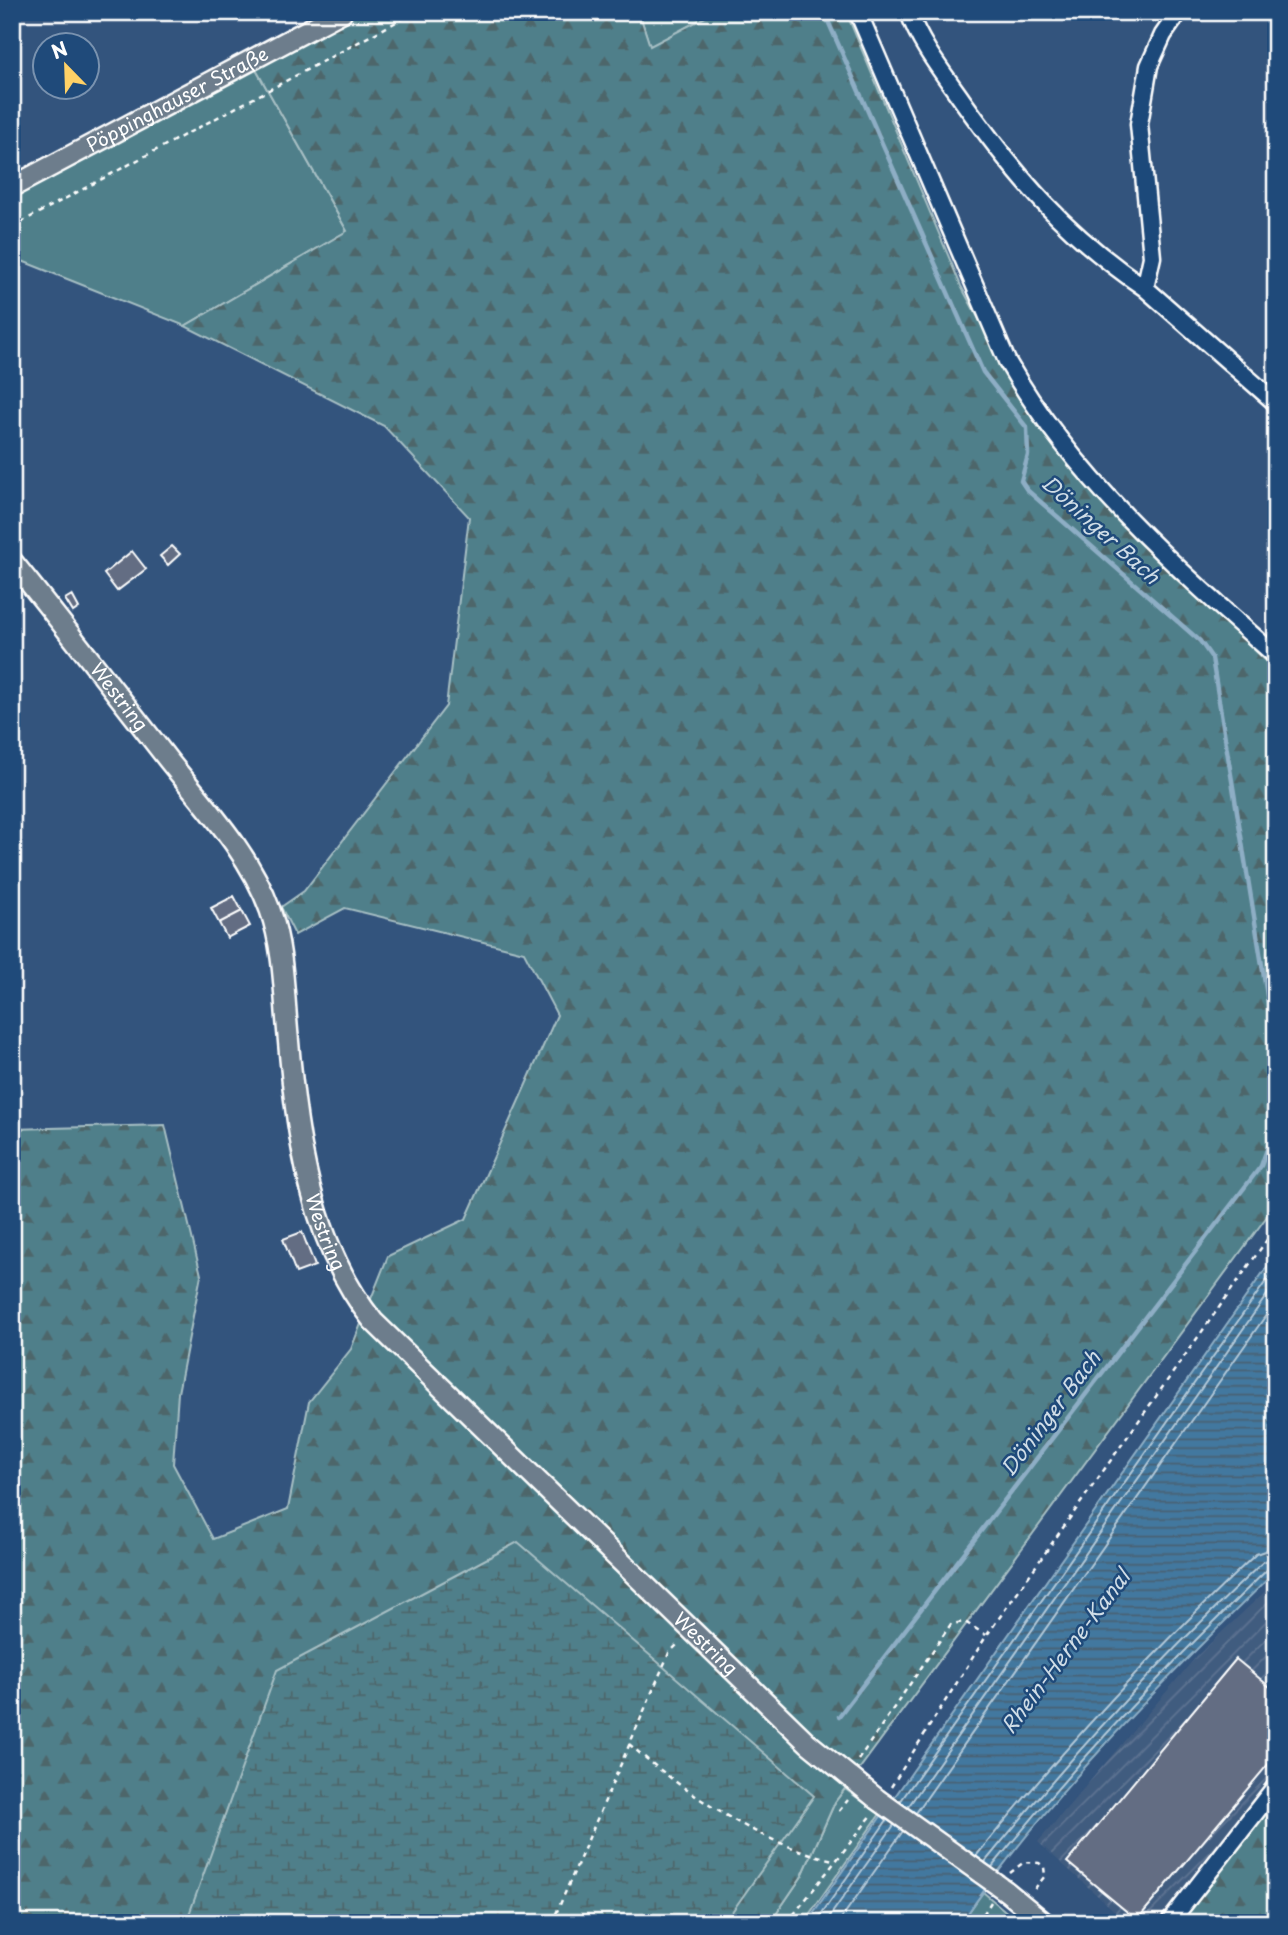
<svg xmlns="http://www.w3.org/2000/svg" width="1288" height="1935" font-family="'Playpen Sans',sans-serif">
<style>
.industrial{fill:url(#industrial-furrows)}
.green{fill:#4f7f8a;stroke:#a7bfc4;stroke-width:2}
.forest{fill:url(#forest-firs);stroke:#a7bfc4;stroke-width:2}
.wetland{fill:url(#wetland-marsh);stroke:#a7bfc4;stroke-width:2}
.water{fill:url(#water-rules);stroke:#8eaec5;stroke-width:2}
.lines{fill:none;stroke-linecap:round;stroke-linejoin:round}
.shore{stroke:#b3c9d9;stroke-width:2}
.stream{stroke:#8eaec5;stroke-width:4.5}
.building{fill:#636d83;stroke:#fff;stroke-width:2}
.minor-casing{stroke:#fff;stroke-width:21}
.major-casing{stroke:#fff;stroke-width:24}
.path{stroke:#fff;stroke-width:2.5;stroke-dasharray:5 5;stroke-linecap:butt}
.minor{stroke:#1f4a7a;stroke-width:16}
.major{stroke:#6d7d8c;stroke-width:19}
.major-bridge-casing{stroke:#fff;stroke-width:24;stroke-linecap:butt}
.major-bridge{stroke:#6d7d8c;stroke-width:19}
.labels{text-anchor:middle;stroke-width:5;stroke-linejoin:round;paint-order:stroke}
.street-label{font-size:19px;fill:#fff;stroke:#1f4a7a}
.water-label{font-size:21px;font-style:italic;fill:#d0dde7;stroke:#1f4a7a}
</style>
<defs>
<pattern id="industrial-furrows" width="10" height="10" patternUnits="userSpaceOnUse" patternTransform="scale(1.75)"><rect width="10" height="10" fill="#415c7f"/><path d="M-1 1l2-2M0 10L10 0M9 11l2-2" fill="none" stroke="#5e7492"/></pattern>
<pattern id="forest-firs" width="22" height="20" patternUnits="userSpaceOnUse" patternTransform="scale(1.75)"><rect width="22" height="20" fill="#4f7f8a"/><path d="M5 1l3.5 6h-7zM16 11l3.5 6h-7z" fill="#4e666b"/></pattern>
<pattern id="wetland-marsh" width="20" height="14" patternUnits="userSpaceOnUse" patternTransform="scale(1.75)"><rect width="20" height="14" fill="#4f7f8a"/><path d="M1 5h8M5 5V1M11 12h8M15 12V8" fill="none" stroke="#4e666b"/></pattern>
<pattern id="water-rules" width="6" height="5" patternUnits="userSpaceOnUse" patternTransform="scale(1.75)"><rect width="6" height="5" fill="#42789f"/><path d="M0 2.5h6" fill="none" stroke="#486071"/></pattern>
</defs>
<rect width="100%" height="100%" fill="#33547d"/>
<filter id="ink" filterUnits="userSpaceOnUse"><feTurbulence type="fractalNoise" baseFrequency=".0143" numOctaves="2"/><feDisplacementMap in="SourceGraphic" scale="14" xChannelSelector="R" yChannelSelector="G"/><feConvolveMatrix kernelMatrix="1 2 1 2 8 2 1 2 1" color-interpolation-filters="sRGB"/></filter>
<g filter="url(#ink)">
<path class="industrial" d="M1276,1581V1795L1173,1923H1128L1038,1842L1197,1656Z"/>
<path class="green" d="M639,12H715L650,47Z
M254,66L347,231L185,326L12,257V196Z
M845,1789L880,1814L803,1923H770L802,1876L835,1802Z
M983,1892L1016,1920L1013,1923H961Z"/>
<path class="forest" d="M359,12H639L650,46L715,12H846L961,286L1027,408L1084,483L1276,671V1204L835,1802L802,1876L770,1923H12V1129L165,1125L201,1275L178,1393L173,1464L213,1539L288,1509L309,1402L351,1349L388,1256L466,1219L557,1015L524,952L345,908L295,935L281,907L304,891L446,706L469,517L384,426L185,326L347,231L254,66Z
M1276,1795V1923H1173Z"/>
<path class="wetland" d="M518,1542L814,1796L724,1923H186L277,1670Z"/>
<path class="water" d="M1276,1254V1571C1163,1681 1051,1793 961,1923H806Z"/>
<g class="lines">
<path class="shore" d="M900,1802L1276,1267
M908,1807L1276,1282
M916,1813L1276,1301
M976,1856C1063,1749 1156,1648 1256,1554L1276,1547
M985,1862C1071,1756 1163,1656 1263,1562L1276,1558
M992,1867C1077,1761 1170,1663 1268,1569L1276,1567
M815,1923L887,1820
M825,1923L894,1825
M838,1923L903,1831"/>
<path class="stream" d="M824,12L983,372L1027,428L1028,455L1021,481L1027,490L1200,641L1212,658L1276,1051
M839,1716L1261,1166L1276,1124"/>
</g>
<path class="building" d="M172,546L180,554L168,565L160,556Z
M132,551L146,569L117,591L104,574Z
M72,595L79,608L73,612L65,599Z
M234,896L242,911L219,923L211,908Z
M242,911L250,926L227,938L219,923Z
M302,1232L315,1266L296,1273L283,1239Z
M1236,1659L1276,1692V1755L1137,1920L1067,1862Z"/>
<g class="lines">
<g class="minor-casing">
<path id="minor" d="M858,12L1007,361C1073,477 1176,568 1276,656
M909,12C919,43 943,73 962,100C1018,179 1064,233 1145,288L1152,257L1139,124L1149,66L1163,35L1179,12
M1145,288L1276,403
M1169,1923L1276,1786"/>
</g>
<g class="major-casing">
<g id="major">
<path id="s1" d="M12,187L342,12"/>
<path id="s2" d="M12,561C65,627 117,694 169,761C206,807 250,854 270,910C284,949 284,995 288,1036C296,1134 310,1242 373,1321L808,1743L877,1799"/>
<path d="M1006,1891L1045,1923"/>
</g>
</g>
<path class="path" d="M12,227L415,12
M629,1744C688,1795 756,1842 833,1860
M858,1760L951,1624L965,1622L986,1635
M891,1787L987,1635L1276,1227
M839,1811L848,1800
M1010,1873L1024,1862L1039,1863L1044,1867L1045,1876L1032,1892
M552,1923L669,1653L680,1642
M787,1923L872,1815
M978,1923L991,1902"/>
<use href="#minor" class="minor"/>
<use href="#major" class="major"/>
<g class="major-bridge-casing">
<path id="major-bridge" d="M877,1799L1006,1891"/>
</g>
<use href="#major-bridge" class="major-bridge"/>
</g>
</g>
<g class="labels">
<g class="street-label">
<text dy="7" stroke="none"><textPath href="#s1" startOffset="187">Pöppinghauser Straße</textPath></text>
<text dy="7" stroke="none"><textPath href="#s2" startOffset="173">Westring</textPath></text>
<text dy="7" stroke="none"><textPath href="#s2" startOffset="763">Westring</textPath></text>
<text dy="7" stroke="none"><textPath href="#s2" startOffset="1328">Westring</textPath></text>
</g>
<g class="water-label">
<text transform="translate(1100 530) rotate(42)" y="7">Döninger Bach</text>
<text transform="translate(1051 1414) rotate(-53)" y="7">Döninger Bach</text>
<text transform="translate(1066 1652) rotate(-53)" y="7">Rhein-Herne-Kanal</text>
</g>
</g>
<rect width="1288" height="1935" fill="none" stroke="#1f4a7a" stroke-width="42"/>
<rect x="21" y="21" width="1246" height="1893" fill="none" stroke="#fff" stroke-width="2.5" filter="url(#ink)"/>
<g transform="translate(66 66) rotate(337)"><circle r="33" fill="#1f4a7a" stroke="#7992af" stroke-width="2"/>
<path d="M0-5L12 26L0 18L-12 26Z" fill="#ffd166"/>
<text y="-10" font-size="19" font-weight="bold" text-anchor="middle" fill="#ffffff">N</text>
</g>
</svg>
